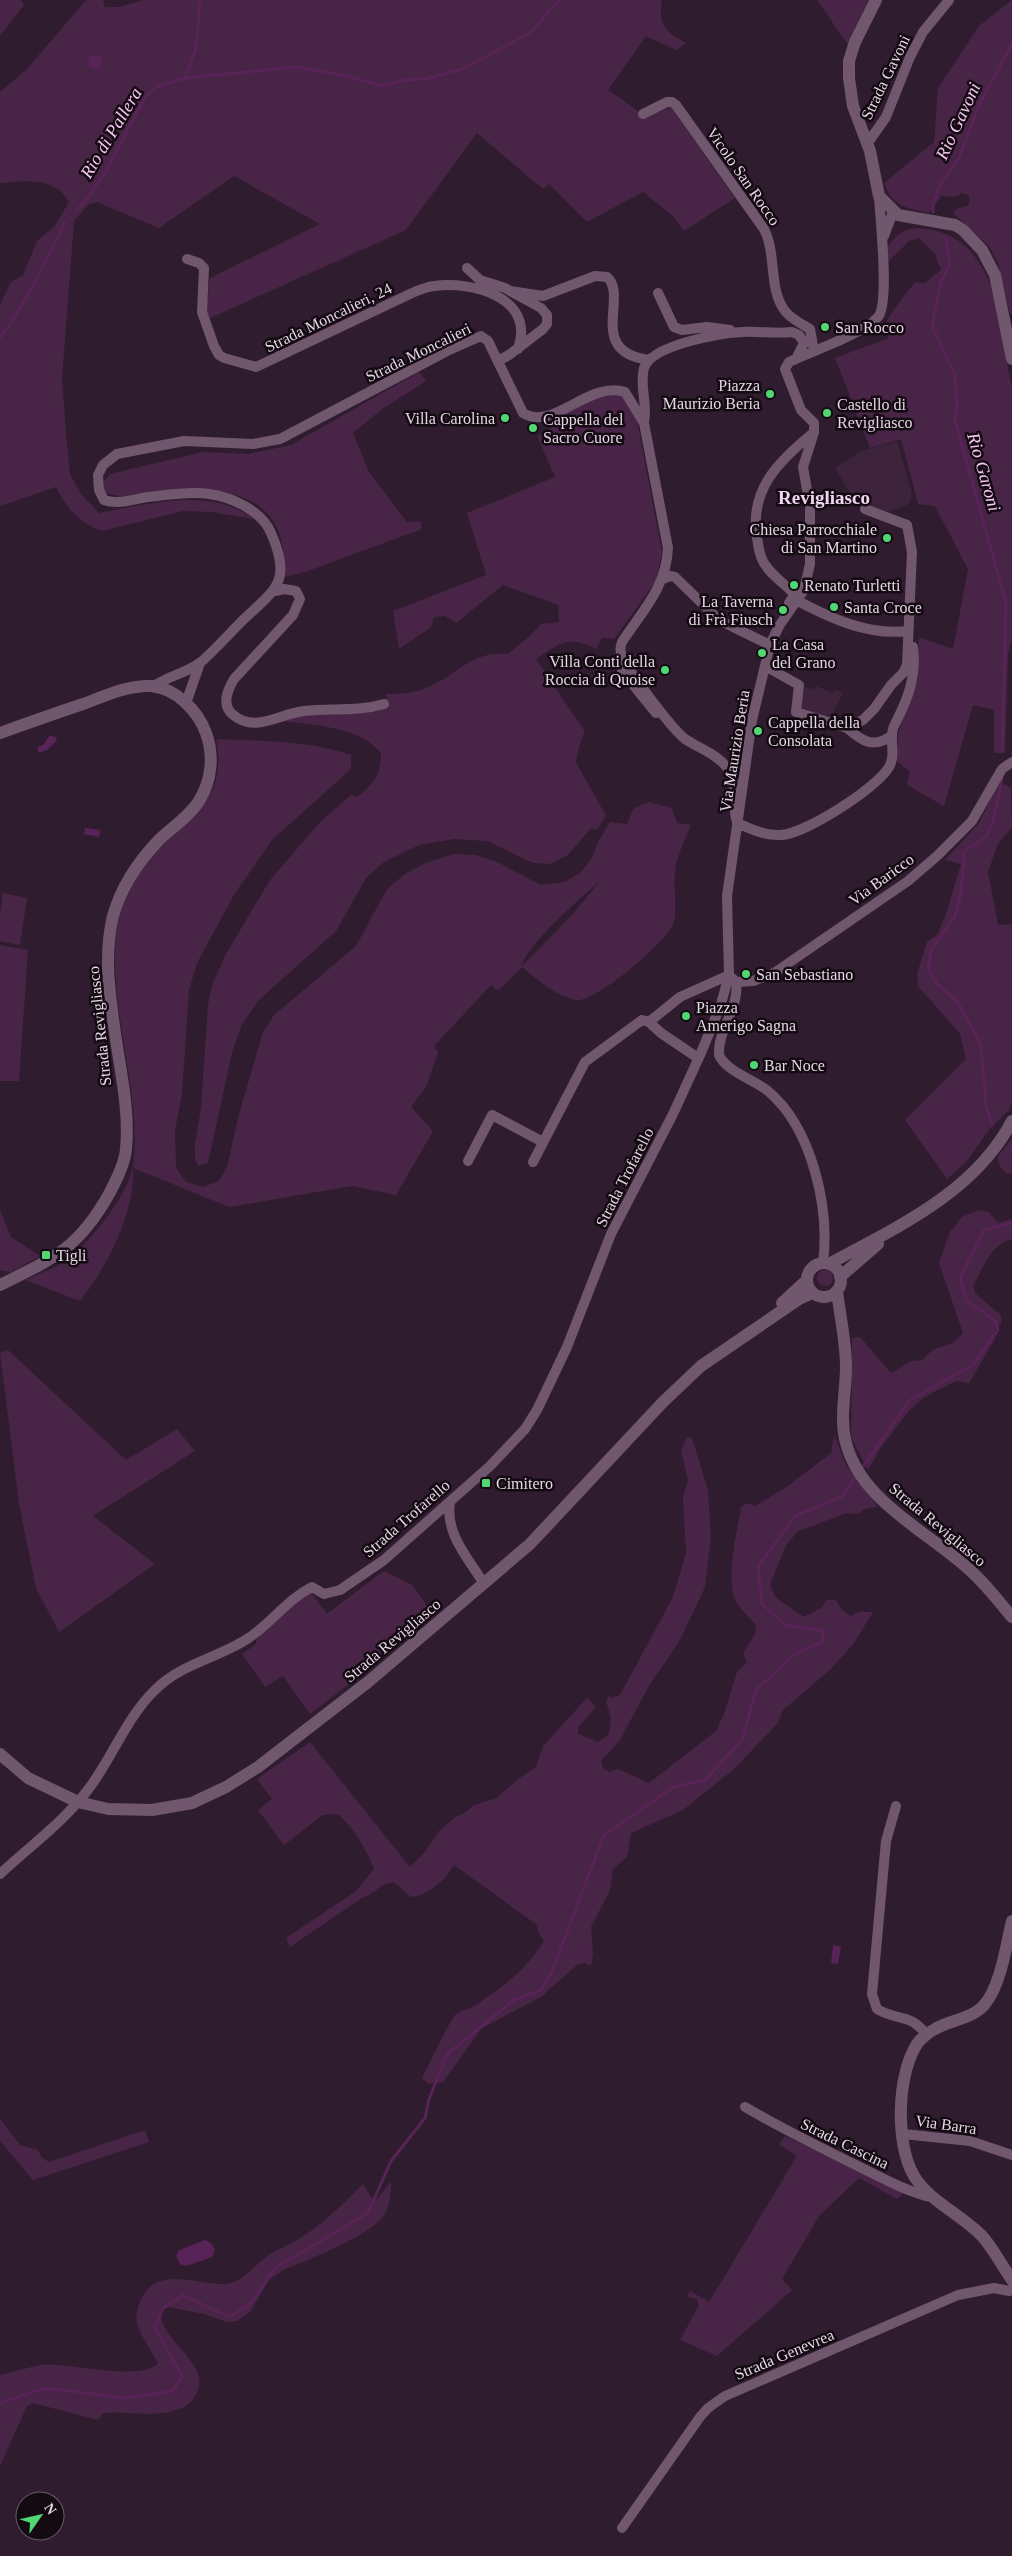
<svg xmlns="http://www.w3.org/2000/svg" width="1012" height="2556" font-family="'Times New Roman',serif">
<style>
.built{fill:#3d233b}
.green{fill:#482546;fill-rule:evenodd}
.water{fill:#582356}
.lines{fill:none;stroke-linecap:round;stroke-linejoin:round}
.stream{stroke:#582356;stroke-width:3}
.minor{stroke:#70576e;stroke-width:10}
.tertiary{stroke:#70576e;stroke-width:12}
.poi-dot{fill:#51d674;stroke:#130a12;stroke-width:2}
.labels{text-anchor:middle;stroke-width:5;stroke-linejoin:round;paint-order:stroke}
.street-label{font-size:16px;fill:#e5d7e4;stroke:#130a12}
.poi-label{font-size:16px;fill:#e5d7e4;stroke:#130a12;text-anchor:start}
.water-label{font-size:18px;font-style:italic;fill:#f8c6f3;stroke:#130a12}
.quarter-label{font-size:19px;font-weight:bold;fill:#f2d6f0;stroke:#130a12}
</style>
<rect width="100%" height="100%" fill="#301c2f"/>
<path class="built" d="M897,441L912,493L909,504L886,513L850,501L851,495L835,468L861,451Z
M816,686L833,693L835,689L843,693L829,721L799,713L802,687L815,689Z"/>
<path class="green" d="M0,0H21L24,5L0,36Z
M86,0H103L105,7H119L144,0H662C658,26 665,31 686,43L676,50L646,36L608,90L637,110L644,118L671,107L735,198L684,231L673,216L643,192L587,222L549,184L543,189L477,133L406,230L208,319L206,310L210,278L320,224L234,176L159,228L97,202L89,204L74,221L62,378L66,433L70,474L81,494L99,513C149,504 210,486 254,519L211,512L183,511L102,531C80,523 66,508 56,487L0,506V305L11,282L23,275L37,241L54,227L69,202C55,176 25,181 0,183V92L26,70Z
M817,0H870L848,45Z
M1012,0V313L1010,314L998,263L990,247L953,213L956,209L969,205V195L962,193L954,197L941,196L929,213C906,208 893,207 884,183L934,142L938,88L979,26Z
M917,228C956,230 977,251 991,286L1012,388V639L1008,654L1005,753H994V710L973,705L944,806L907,785L910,772L897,761L898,734L918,678L919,637L953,649L968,569L935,506L918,504L901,439L870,448L835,358L888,338L884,326L894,309L915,282L925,283L941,270L935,254L919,238L909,241L887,263L885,248C898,238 897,230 917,228Z
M419,372L426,381L381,410L353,433L369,472L407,522L420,521L422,529L308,571L284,577C285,558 283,533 271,518C249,488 198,487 164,490C144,492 124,501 104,492V482L110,474L203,452L248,454L291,445Z
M606,393L624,397L636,415L662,552L656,581L614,639L602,638L596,649C569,635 559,643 536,659L585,732L579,746L576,762L606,816L597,830L591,828L568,855L550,864L533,863L487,841L454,839L419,845L384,862L366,878L336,931L259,1000L242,1024L232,1053L208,1163L198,1166L195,1159V1143L201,1108L208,1005L212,985L226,954L270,880L322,820L351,795L357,797C375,782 380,777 381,753C360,727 314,725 283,721L293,717L387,706L386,694C402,694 417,693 431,686C460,672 472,651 508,654L530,636L541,624L559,622L558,605L503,585L456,623L445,616L434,617L431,627L399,649L393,611L486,575L467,513L555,477L537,436L553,427L550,418Z
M216,739C260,741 309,740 351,755V769L273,839L235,893L197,963L189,990L182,1094L175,1130L176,1168L186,1182L203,1187L219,1181L227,1167L239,1114L263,1032L274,1015L356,946L387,889L405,874L428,862L454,854L476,855L497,862L541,885L564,882L580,873L592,858L598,842L610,822L627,824L633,809L649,802L672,808L677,823L691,825C685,840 676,857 675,872C673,886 678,912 673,925C665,943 594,1004 576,1000C555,996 538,980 522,967L498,991L491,985L434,1046L438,1052L427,1085L411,1107L433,1131L396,1195L352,1186L229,1207L133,1168C135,1212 108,1266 80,1301L25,1280C37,1274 52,1270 63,1262C88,1246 128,1196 133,1166C140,1115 124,1054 118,1004C115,971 111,938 123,906C131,885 143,866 159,849C194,814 228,795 216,739ZM600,881L573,914L522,966C525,946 583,896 600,881Z
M1004,784L1011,788L1012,827L998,844L988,872L998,925L1012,924V1102L1009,1110L988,1131L967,1161L947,1179L905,1120L966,1059L960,1034L918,986L917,974L927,942L937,935L945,917L961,864L945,860L979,823L997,786Z
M3,893L27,898L20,945L0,941V913Z
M0,945L28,950L19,1081H0Z
M1012,1138V1174C1002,1173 1000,1167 997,1158Z
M0,1210L11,1237L40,1256L11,1272L0,1270Z
M978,1210L989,1212L998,1223L1012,1219V1239C988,1246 984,1268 973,1286L976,1294L1001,1315V1323L995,1330V1339L969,1383L956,1381L923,1398L909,1411L881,1447L868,1470L851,1437L852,1338L860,1337L891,1373L912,1361L922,1360L932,1350L953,1343L963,1333L939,1263L950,1232L962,1217Z
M817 1278a8 8 0 1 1 16 0a8 8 0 1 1-16 0Z
M8,1350L126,1460L177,1429L195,1451L93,1516L155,1564L59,1632L36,1588L19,1504L0,1353Z
M834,1435L846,1465L878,1507L864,1509L858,1514L846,1513L797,1532L786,1546L770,1584L775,1597L804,1617L821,1608L827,1600H836L842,1610L851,1616L859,1612H873L854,1643L831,1669L783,1710L777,1724L733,1770L683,1810L631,1833L627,1857L613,1869L610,1890L591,1927L593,1954L591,1966L585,1963L577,1965L541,1997L482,2028L443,2082L429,2084L422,2078C427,2069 452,2016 456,2014C462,2010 469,2009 474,2006C502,1988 527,1969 544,1941L538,1932L537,1925L454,1865C446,1880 428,1895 411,1897L394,1882C381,1883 374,1894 362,1898L290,1947L286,1938L356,1891L374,1869C365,1847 355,1830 338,1814L323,1815L284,1845L258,1810L272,1799L257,1779L310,1742L410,1867L424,1853L439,1831L455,1817L466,1812L474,1805L497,1798L517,1780L536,1767L543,1746L587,1698L596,1707L578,1727V1734L598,1742L609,1734L611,1718L606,1701L609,1696L611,1698L620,1695L673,1597L686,1553L683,1498L688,1480L681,1450L687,1437L692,1438L708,1490L711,1537L705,1587L679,1642L649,1686L620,1740L601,1761L603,1768L610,1772L618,1769L649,1783L716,1731L724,1714L737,1672L747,1662L743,1653L755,1634L756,1625C748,1616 735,1605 733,1593C728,1566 737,1534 741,1507L746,1503L755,1506L785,1488L831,1453Z
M384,1571L412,1585L433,1614L370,1668L310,1714L283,1676L265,1687L242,1654L256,1644V1640L285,1609L310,1591L327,1614Z
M0,2119L20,2145L38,2150L42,2158L49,2162L145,2130L149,2142L33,2180L0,2141Z
M785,2136L904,2193L897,2199L859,2178L819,2216L782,2279L792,2290L717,2356L680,2340L699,2305L697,2299L687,2297L690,2291L709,2302L797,2156L779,2145Z
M391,2182C391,2194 390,2210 381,2219C358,2242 312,2257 282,2271L270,2279L250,2312L237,2321L227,2322L204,2314L169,2307L160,2312C161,2342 213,2365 196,2394C192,2402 188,2406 179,2409C155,2418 128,2411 103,2413L98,2420L33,2403L27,2406L0,2466V2375C14,2372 28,2367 42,2365C72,2362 133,2382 158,2364C153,2352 139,2334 137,2323C135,2316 138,2307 140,2301C159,2259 208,2292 234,2282C248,2276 257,2263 270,2254C279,2248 288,2245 297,2240C321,2226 343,2204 363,2184L371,2197L376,2200Z"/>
<path class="water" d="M88 62a7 7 0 1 1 14 0a7 7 0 1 1-14 0Z
M50,735L57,738L56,741L47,750L39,753L37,748L44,744Z
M85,828L100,830L99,837L84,834Z
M833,1945L841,1947L838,1964L831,1963Z
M205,2240L211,2243L215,2250L212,2257L186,2266L180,2264L176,2256L179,2250Z"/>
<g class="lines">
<path class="stream" d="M185,78L298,67L347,76L381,86L405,80L426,79L462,69L530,33L559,0
M77,210L87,199L105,173L145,97L156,87L185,78L196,49L200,0
M933,212V205L940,185L959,158L979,105L1012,44
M946,238L950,264L941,282L932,326L955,375L957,408L955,420L1006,603L1002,750
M0,338L11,323L33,286L65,223
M992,1125L986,1106L981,1044L957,1001L938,985L928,969L931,950L954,918L960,897L964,865L963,852L987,836L993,822L1002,779
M1011,1149L1012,1150
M862,1468L910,1400L974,1364L998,1330L996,1321L967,1301L960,1278L984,1230L1012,1223
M0,2403L45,2388L127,2398L173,2391L182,2376L155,2328L163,2308L183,2295L229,2317L251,2303L275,2268L368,2213L391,2161L425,2118L429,2099L447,2054L514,2000L541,1990L551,1974L604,1835L674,1787L705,1780L742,1740L756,1690L795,1654L823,1642V1631L785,1625L762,1604L758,1567L795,1516L841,1497L857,1476"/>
<path class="minor" d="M643,114L667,102H672L676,105L764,229C777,254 768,289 785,311C791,319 802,324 810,329L814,351
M867,144L886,117L910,57L923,32L949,0
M884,236L893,212
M187,259L199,263L204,268L202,312L214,346L219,355L224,358L256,367L412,293C419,290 426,287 434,286C472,281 536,297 518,349
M467,268L480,280L505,288L541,308L547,315V324L543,329L509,355L498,361
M510,291L543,296L595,276L607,277C629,296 586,352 649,360
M658,293L674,327L682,330L707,327L730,330
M644,422C648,404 639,386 644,368C651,345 721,333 742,332C759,331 776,334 792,332L799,335L804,343L796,359
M663,579L670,576L675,577L719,620L770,645
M275,591L284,589L296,591L300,599L293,615L234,679C228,689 221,704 232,714C255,734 278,714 304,711C331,708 357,712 384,704
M796,600C830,618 868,636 908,631
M789,603L793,597V593C784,583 767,572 762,559C759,553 758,544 757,537C749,489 780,460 813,433
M765,666L799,685L796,712L847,728L863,720L874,709L891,685L903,673L907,665L912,552L907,525L865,509
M622,671L656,713
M154,686C168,676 187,673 201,662C215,650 228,635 241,622C275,589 293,583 271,533C262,511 232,497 209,494C191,491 167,495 148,497C134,499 118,505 104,500L99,490L98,475L103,465L117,454L184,441L253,444L280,439L447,351L481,336L488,341L523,413C553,432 589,380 625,392L644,423L668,548C666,588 643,610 622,642C620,647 620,652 622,657C630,673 672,729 685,739C700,749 719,755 729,770C739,784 731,806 737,822
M186,703L200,663
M847,728C862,741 873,749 891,736
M737,823C751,829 765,836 781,835C805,834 877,788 889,767C897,753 888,739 894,726C907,701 917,677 913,647
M732,978L736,982C740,1008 717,1030 719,1055C727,1072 753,1079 768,1091C812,1128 830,1208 823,1263
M736,982L753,981L774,973L908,881L937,856L972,821L1002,769L1012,762
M698,1058L661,1033L649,1022L680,997L729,975
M468,1161L492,1115L543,1142
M533,1162L585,1062L642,1020L649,1022
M450,1503C445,1534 469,1559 484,1584
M896,1806L886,1841L872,1994L877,2009C899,2022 909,2012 927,2035
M0,1874C30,1846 66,1820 90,1787C113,1756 127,1717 155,1690C180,1664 218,1658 247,1639C271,1624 286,1600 312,1587L324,1594L340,1590L384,1560L490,1466L525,1429L537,1410L567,1347L611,1234L673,1114L701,1053L721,1004L729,975L727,896L752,720L770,645L779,626L804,590L810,564V507L803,467L814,432V423L801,410L785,369L789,362C812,351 863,334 878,317C890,303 880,218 879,196
M745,2107C783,2129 821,2148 860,2167C884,2179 908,2192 934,2198
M903,2134L970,2141L1012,2155
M622,2528L700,2417L708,2408L725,2396L958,2295L994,2288L1009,2291L1012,2289"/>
<path class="tertiary" d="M876,0L855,42L849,61V78L853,106L870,151L879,196L898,215L955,225L963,230L982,250L995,275L1012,359
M0,733C28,723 56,713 83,704C105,696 128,685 151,686C176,688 198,711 206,733C214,755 212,780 199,801C189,817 171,828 158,841C138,862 121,888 113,916C104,953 109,989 114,1026C119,1065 130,1109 126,1149C125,1163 116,1181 109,1194C79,1248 53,1259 0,1285
M807 1280a17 17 0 1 1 34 0a17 17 0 1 1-34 0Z
M829,1264C897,1227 974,1193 1012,1121
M840,1277L878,1244
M837,1291C840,1316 846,1342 846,1367C846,1390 840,1416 845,1439C859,1503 931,1532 974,1574C988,1587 1000,1603 1012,1617
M782,1303L806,1281
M0,1754L28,1778L78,1802L108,1809L152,1810L192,1803L226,1787L258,1767L368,1682L530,1544L663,1402L701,1366L799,1299L812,1293
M1012,1921C1006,1946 1001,1984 985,2004C973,2019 950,2020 935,2029C929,2032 920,2039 917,2044C897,2075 895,2144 914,2176C930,2202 961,2214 982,2236C993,2248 1002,2266 1012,2280"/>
</g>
<g class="poi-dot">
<circle cx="825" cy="327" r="5"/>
<circle cx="770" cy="394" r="5"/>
<circle cx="827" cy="413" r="5"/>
<circle cx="505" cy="418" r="5"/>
<circle cx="533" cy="428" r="5"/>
<circle cx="887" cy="538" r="5"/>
<circle cx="794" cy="585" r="5"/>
<circle cx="834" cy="607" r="5"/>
<circle cx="783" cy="610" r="5"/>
<circle cx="762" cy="653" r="5"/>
<circle cx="665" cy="670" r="5"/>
<circle cx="758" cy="731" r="5"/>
<circle cx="746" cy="974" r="5"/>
<circle cx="686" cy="1016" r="5"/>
<circle cx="754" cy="1065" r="5"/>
<rect x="41" y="1250" width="10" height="10" rx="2.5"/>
<rect x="481" y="1478" width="10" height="10" rx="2.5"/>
</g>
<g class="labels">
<g class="street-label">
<text transform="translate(885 77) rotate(-64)" y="6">Strada Gavoni</text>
<text transform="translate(744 176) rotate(55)" y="6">Vicolo San Rocco</text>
<text transform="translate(328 317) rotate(-26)" y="6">Strada Moncalieri, 24</text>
<text transform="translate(418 352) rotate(-26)" y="6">Strada Moncalieri</text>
<text transform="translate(734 751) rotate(-81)" y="6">Via Maurizio Beria</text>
<text transform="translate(881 879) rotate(-36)" y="6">Via Baricco</text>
<text transform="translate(99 1026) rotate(-96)" y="6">Strada Revigliasco</text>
<text transform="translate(624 1177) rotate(-63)" y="6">Strada Trofarello</text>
<text transform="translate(406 1518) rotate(-41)" y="6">Strada Trofarello</text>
<text transform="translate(938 1524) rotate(40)" y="6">Strada Revigliasco</text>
<text transform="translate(392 1640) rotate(-40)" y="6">Strada Revigliasco</text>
<text transform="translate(946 2124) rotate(8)" y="6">Via Barra</text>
<text transform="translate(845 2143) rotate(26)" y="6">Strada Cascina</text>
<text transform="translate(784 2354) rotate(-23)" y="6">Strada Genevrea</text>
</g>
<g class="poi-label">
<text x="835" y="333">San Rocco</text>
<text x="760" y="391" text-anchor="end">Piazza<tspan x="760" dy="18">Maurizio Beria</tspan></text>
<text x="837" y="410">Castello di<tspan x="837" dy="18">Revigliasco</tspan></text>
<text x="495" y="424" text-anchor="end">Villa Carolina</text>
<text x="543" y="425">Cappella del<tspan x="543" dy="18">Sacro Cuore</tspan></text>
<text x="877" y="535" text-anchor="end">Chiesa Parrocchiale<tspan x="877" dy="18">di San Martino</tspan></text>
<text x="804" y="591">Renato Turletti</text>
<text x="773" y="607" text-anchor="end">La Taverna<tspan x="773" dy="18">di Frà Fiusch</tspan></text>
<text x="844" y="613">Santa Croce</text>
<text x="772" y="650">La Casa<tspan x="772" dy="18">del Grano</tspan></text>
<text x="655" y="667" text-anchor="end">Villa Conti della<tspan x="655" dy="18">Roccia di Quoise</tspan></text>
<text x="768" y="728">Cappella della<tspan x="768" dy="18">Consolata</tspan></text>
<text x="756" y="980">San Sebastiano</text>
<text x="696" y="1013">Piazza<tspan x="696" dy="18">Amerigo Sagna</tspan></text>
<text x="764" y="1071">Bar Noce</text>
<text x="56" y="1261">Tigli</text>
<text x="496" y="1489">Cimitero</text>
</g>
<g class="water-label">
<text transform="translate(958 121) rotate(-65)" y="6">Rio Gavoni</text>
<text transform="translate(111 133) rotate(-59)" y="6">Rio di Pallera</text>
<text transform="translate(984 472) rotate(74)" y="6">Rio Garoni</text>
</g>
<g class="quarter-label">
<text x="824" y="504">Revigliasco</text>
</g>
</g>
<g transform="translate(40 2516) rotate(56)"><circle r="24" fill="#130a12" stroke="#675c66"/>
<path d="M0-4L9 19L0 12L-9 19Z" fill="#51d674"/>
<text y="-8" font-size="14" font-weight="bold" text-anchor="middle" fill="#e5d7e4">N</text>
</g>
</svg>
